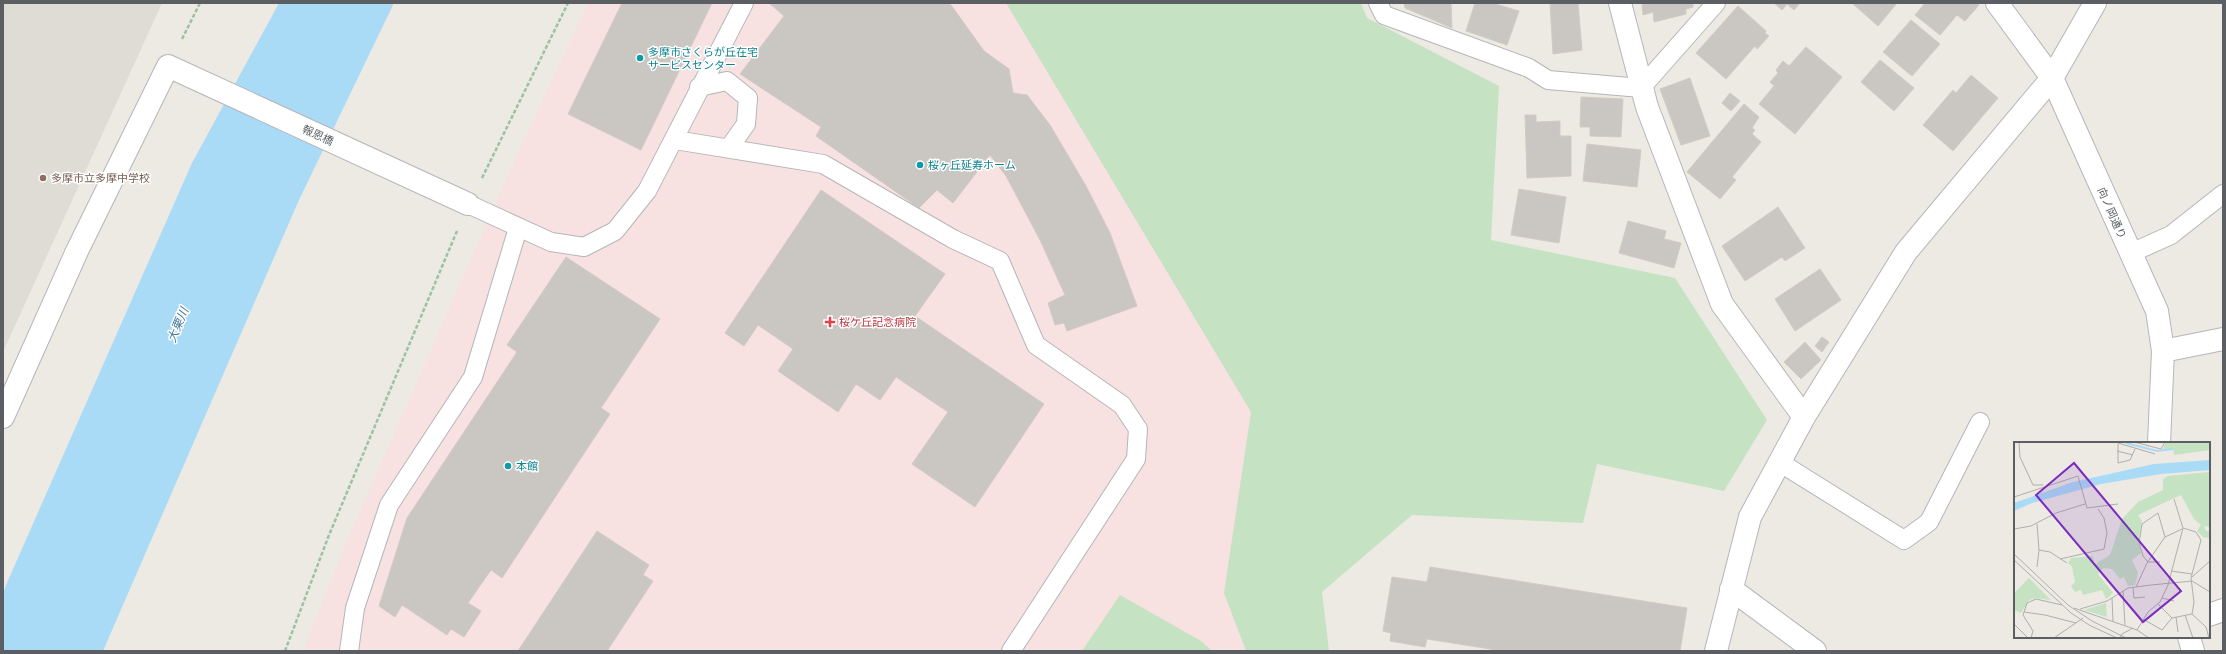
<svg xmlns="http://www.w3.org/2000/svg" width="2226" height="654" font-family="'Varela Round','Noto Sans JP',sans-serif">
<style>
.education{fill:#dfdbd5}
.medical{fill:#f8e1e1}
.green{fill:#c5e2c2}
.water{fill:#aadbf6}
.building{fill:#cac7c2;stroke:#d1cbc2}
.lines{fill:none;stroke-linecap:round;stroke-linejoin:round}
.lane-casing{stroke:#b4b6b9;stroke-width:20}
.street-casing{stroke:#b4b6b9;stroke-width:24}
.path{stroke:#9cc2a4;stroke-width:2.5;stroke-dasharray:4 2;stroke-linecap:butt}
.lane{stroke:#fff;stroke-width:18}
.street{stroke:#fff;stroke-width:22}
.culture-dot{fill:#0f9aa8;stroke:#fff;stroke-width:1.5}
.education-dot{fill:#8d6e63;stroke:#fff;stroke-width:1.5}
.health-dot{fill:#e0444e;stroke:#fff;stroke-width:1.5}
.labels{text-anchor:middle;stroke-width:3;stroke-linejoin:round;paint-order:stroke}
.culture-label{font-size:11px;fill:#0d838f;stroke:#fff;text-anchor:start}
.street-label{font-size:11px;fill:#5b5f63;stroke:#fff}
.education-label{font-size:11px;fill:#785e54;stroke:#fff;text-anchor:start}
.health-label{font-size:11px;fill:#be3a42;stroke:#fff;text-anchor:start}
.water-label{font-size:12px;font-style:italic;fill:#46789e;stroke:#fff}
.inset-river{fill:none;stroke:#aadbf6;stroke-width:2}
.inset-road{fill:none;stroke:#afaeac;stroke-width:1}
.view{fill:#7b2cbf;fill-opacity:0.15;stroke:#7b2cbf;stroke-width:2}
.inset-edge{fill:none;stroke:#5b5f63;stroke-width:2}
</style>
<rect width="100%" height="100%" fill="#edeae3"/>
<path class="education" d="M3,3H162L3,352Z"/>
<path class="medical" d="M588,3H1074L1285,470L1308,651H303L347,541L508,175Z"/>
<path class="green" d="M1006,3H1361L1367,18L1499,86L1491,240L1675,278L1767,420L1724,491L1597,464L1583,523L1412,515L1322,592L1329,651H1246L1224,593L1251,412Z
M1120,595L1201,641L1212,651H1082Z"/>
<path class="water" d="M279,3H394L299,200L103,651H3V594L6,585L192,163Z"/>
<path class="building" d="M622,3H712L641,150L568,114Z
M769,3H948L951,5L984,51L1009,69L1013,93L1027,95L1050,125L1086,186L1110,233L1137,306L1067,331L1064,323L1055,325L1048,303L1065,295L1040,240L1006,176L990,155L953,203L937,190L919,208L816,136L821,127L740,74L784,16Z
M1404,3H1451L1452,28L1405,8Z
M1475,3H1492L1519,11L1507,45L1466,31Z
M1550,3H1578L1582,50L1553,54Z
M1642,3H1693V7L1686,9V14L1654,22L1653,12L1643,15Z
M1774,3H1800L1794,10L1787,4L1782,10Z
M1852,3H1897L1878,26Z
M1925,3H1977L1979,5L1965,21L1957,15L1940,35L1915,15Z
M1738,6L1766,31L1765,33L1769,36L1757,49L1755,46L1726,79L1696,53Z
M1911,20L1940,44L1912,76L1883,52Z
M1806,47L1842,77L1795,134L1759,104L1774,86L1770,82L1778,73L1776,70L1783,61L1789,66Z
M1880,60L1914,88L1894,111L1861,82Z
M1971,75L1998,98L1953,151L1923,125L1953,90L1956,93Z
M1690,78L1710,136L1681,145L1660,89Z
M1730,93L1740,101L1731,111L1722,103Z
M1581,97L1623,99L1621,137L1590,136V127H1580Z
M1744,104L1759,117L1752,128L1755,130L1752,134L1761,142L1732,177L1736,180L1720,199L1687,172Z
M1525,115H1536V122L1560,121V136H1571V176L1527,178Z
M1587,144L1641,150L1637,187L1583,181Z
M1519,189L1566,197L1559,243L1511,235Z
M821,190L945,274L915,316L1044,404L975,507L912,464L948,412L896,377L880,400L856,384L838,412L778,371L793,349L758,325L744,346L725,333Z
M1778,207L1805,248L1785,261L1782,257L1745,281L1722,246Z
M1628,221L1666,231L1664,239L1681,243L1674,268L1619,253Z
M566,257L660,319L601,408L610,414L502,578L491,570L468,603L481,611L464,637L451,629L447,635L402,605L395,617L379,606L407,518L517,352L507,345Z
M1820,269L1841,300L1795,331L1775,299Z
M1822,337L1829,342L1822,352L1815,346Z
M1805,342L1821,360L1801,379L1784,362Z
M597,531L649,565L643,575L653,581L607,651H518Z
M1430,567L1687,608L1680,651H1503L1427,639L1425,647L1390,641L1391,633L1383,631L1392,577L1427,582Z"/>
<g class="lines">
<g class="lane-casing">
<path id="lane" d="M1378,3L1384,15L1529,68L1548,80L1641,88L1716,3
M699,87L727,81L748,98L746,124L729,148
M675,140L823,164L953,239L1000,261L1036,345L1122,405L1138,429L1136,459L1011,651
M468,204L551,242L584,247L615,231L647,191L744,3
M2131,253L2171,235L2223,194
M1779,462L1904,540L1929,522L1980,422
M349,651L355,608L389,505L473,377L518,228"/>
</g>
<g class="street-casing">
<path id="street" d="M1620,3L1647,107L1722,304L1804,417
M1997,3L2052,78L2157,311L2163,351L2159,443
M2163,351L2223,339
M3,417L77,251L168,66L468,204
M1731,589L1815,651
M2209,615L2223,610
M2189,637L2193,651
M1716,651L1750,517L1804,417L1906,252L2052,78L2095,3"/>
</g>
<path class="path" d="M182,39L200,3
M482,178L568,3
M285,651L329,535L457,231"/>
<use href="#lane" class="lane"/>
<use href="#street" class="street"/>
</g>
<g class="culture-dot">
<circle cx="640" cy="58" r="4"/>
<circle cx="920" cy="165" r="4"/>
<circle cx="508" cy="466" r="4"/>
</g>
<circle class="education-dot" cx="43" cy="178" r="4"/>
<path class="health-dot" d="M828 316h4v4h4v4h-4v4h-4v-4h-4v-4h4z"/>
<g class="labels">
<g class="culture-label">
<text x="648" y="56">多摩市さくらが丘在宅<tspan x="648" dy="13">サービスセンター</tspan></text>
<text x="928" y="169">桜ヶ丘延寿ホーム</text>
<text x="516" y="470">本館</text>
</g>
<g class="street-label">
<text transform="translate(318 135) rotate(25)" y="4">報恩橋</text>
<text transform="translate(2112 213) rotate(66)" y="4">向ノ岡通り</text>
</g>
<g class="education-label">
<text x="51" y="182">多摩市立多摩中学校</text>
</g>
<g class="health-label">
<text x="839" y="326">桜ケ丘記念病院</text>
</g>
<g class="water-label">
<text transform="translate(178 325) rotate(-67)" y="4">大栗川</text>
</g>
</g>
<g transform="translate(2014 442)">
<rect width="196" height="196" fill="#edeae3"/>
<path d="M152,0H196V8L160,13L159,7L148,9ZM196,30V85L190,84L192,89H196V96L189,95L183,89L187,83L180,77L167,53L124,73L128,79L124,100L127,111L118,118L124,131L121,143L114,144L110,135L106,137L98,127L89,126L84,132L99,151L92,157L88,148L69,153L67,148L61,150L57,144L61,140L58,125L54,121L57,116L79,114L81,126L84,120L96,113L108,77L124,60L149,48V37L154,34ZM15,136L37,158L22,156L15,158L7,171L0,168V151ZM92,161L93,175L70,168Z" fill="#c5e2c2"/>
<path d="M196,18V28L147,32L87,42L18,61L0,69V61L59,40L140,22Z" fill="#aadbf6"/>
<path class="inset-river" d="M112,1L143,9L159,7"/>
<path class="inset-road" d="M5,0L6,15L19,43H29M120,0L147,7L151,0M104,1L141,12M104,2V21L116,18L121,7M103,9L119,13M0,55L64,34L73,66L104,62M160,57L169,86M169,86L182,90L187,98L177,136L180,160L178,172M0,87L17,84L42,71L71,62M25,108L36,110L53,121M0,112L54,163L78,179L112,196M46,117L90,107L93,91L90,76L84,67M0,118L57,171L75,183L103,196M146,120H134L129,114L125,101L128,82L144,71L151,95M23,125L25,108L23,82M157,129L178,132M178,135L196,119M122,145L133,121L151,95L168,87M119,146L120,156L131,155M109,149L111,183M98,156L99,179M148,156L160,159M144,162L158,176L178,172L192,185L195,196M60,166L123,188L135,196M66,167L93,159L114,146L137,143L178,139L196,150M10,170L31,173L62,181M171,173L179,196M162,175L164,190M129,177L148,188L158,176M0,182L14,196M123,188L134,170L146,160L154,143L169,86M17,196L19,189L9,173L13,161L22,157L48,163M40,196L69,176M106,196L108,192L119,186"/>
<path class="view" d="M60,21L167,149L129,180L22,53Z"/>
<rect width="196" height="196" class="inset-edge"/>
</g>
<rect width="2226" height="654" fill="none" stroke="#5b5f63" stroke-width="8"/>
</svg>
